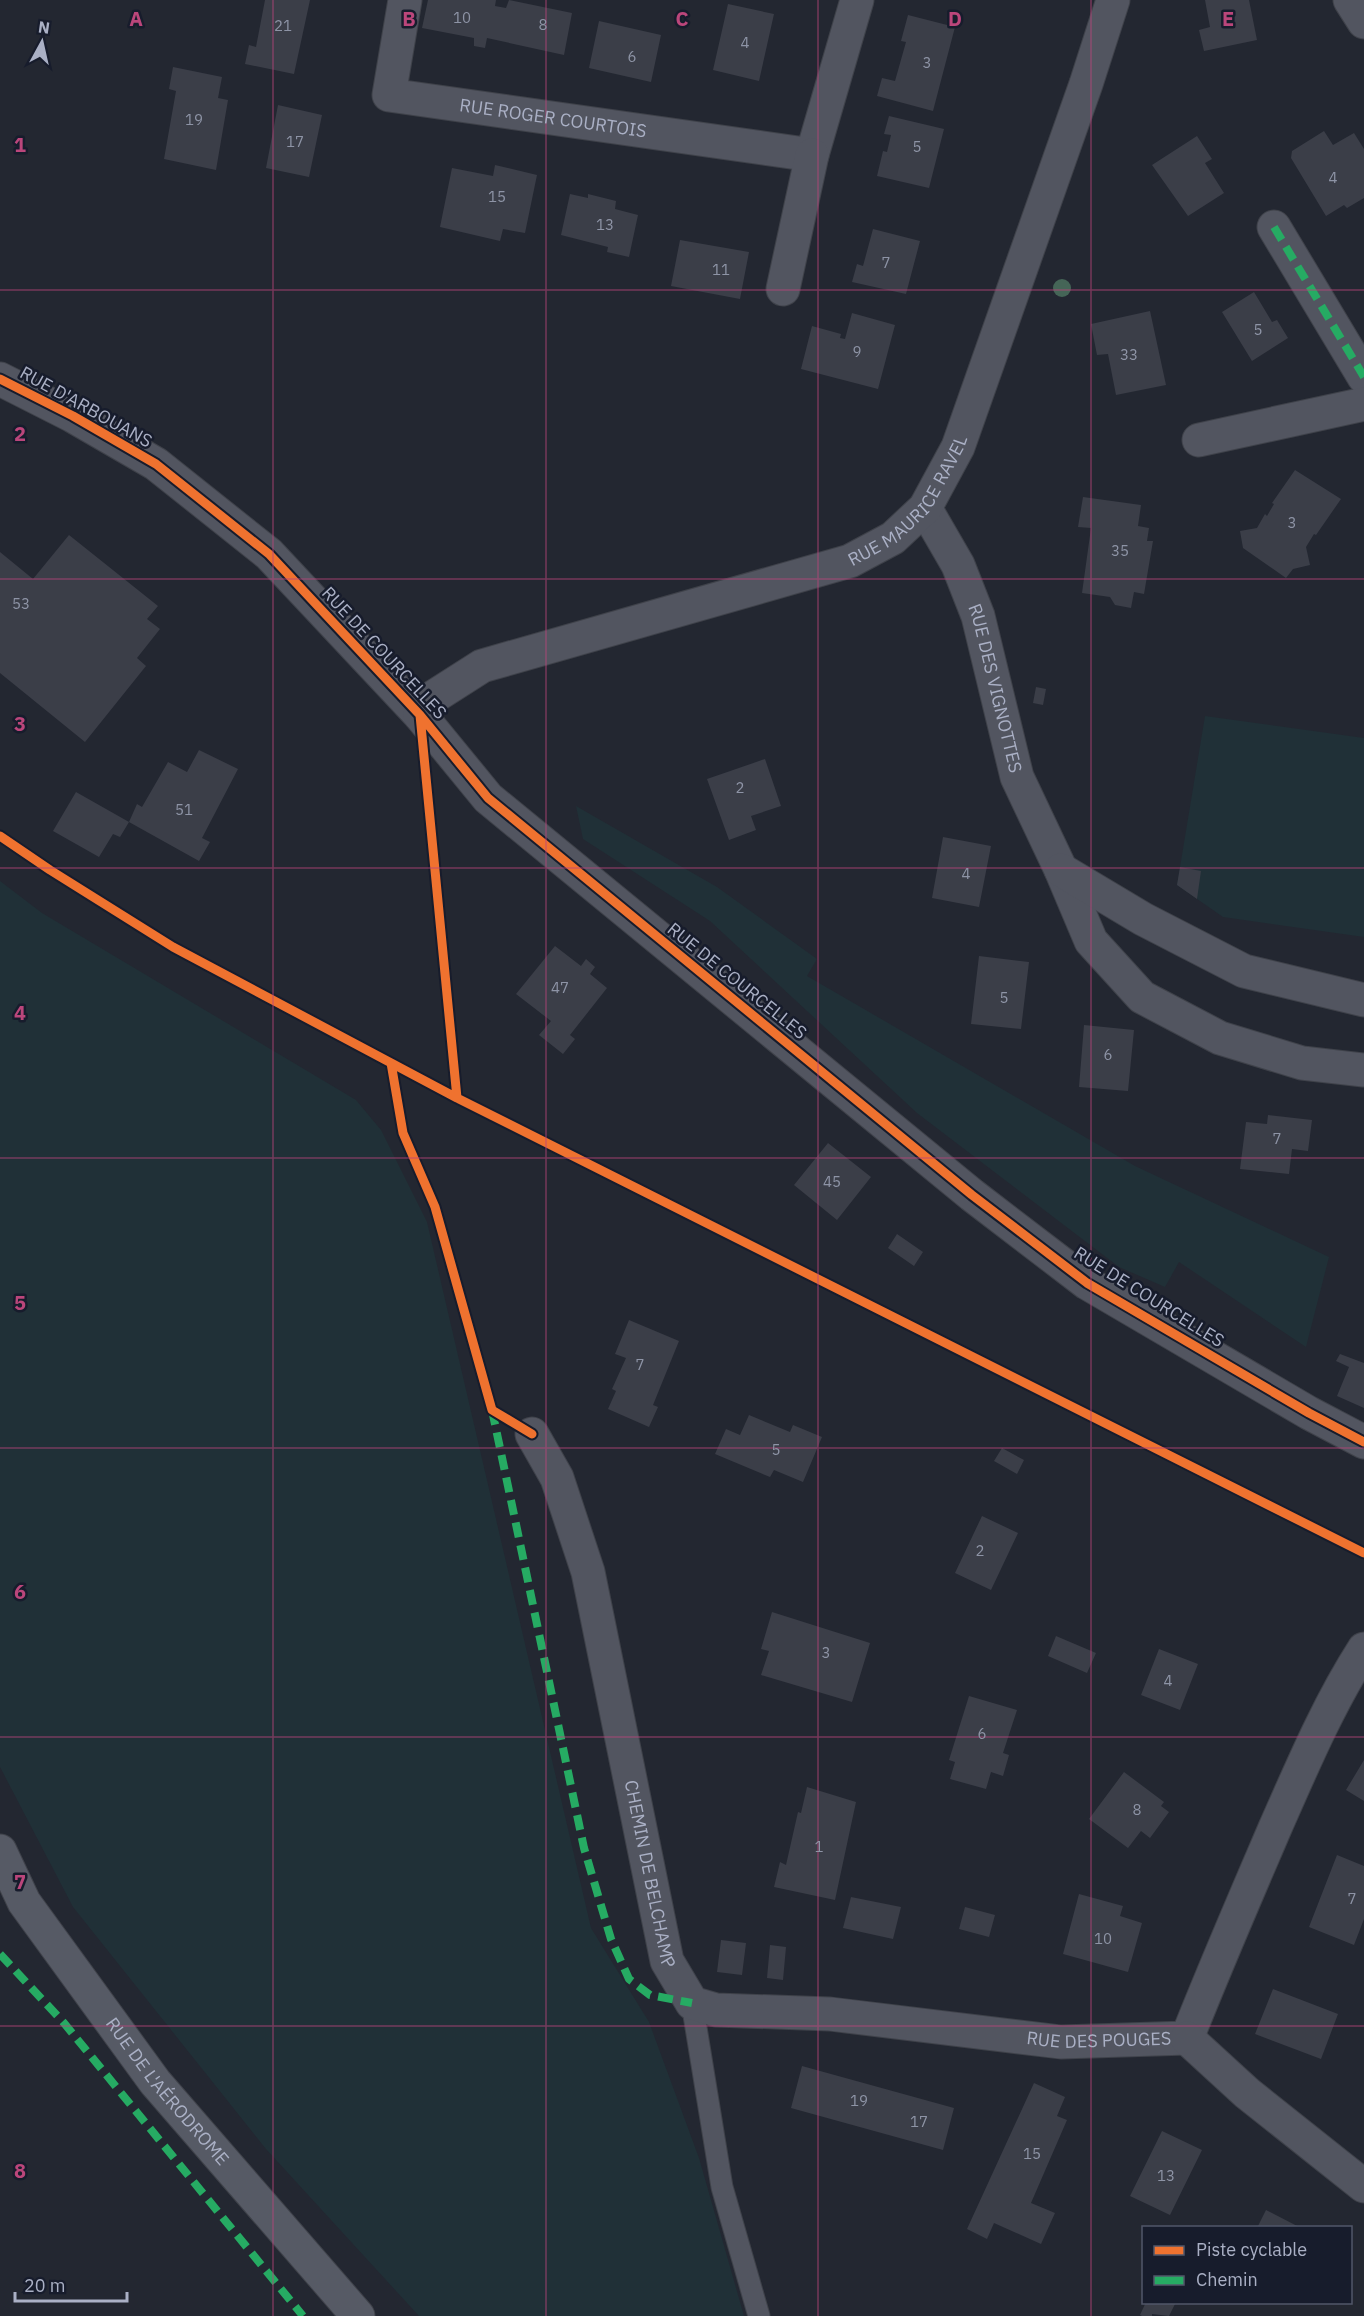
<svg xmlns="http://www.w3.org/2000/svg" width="1364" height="2316" font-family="'IBM Plex Sans',sans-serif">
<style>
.green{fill:#203037}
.building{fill:#3b3e48}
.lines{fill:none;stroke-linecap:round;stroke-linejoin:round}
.lane-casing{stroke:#3f424a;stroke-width:23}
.street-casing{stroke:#3f424a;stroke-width:35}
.secondary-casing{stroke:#3f424a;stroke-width:35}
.lane{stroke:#525560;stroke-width:21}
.street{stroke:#525560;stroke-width:33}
.secondary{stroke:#565a65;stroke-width:33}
.quiet{stroke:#26ab63;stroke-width:8;stroke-dasharray:15 8;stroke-linecap:butt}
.cycleway-casing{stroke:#171c2c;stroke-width:13}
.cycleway{stroke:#ef722f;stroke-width:9}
.tree{fill:#456557}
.grid{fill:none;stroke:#bb467b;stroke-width:1.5;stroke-opacity:0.55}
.labels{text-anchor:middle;stroke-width:5;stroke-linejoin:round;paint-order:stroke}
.number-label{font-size:15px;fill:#8e94a6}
.street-label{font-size:18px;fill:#aab0c5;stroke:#171c2c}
.grid-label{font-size:20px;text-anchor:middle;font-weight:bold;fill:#bb467b;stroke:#171c2c;stroke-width:5;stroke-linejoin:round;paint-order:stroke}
</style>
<rect width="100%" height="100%" fill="#232731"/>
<path class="green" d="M1205,716L1364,738V937L1223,917L1177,885Z
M576,806L717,887L817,959L807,976L1135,1166L1329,1257L1306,1347L1179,1262L1165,1287L1119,1267L917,1113L710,921L583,839Z
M0,881L42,913L356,1100L381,1130L427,1222L591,1928L649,2022L699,2158L744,2316H419L266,2149L73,1907L0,1767Z"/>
<path class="building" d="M265,0H310L294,74L245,64L249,45L256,47Z
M428,0H496L495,6L506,8L509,0L572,13L564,55L487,38L485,48L474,46V38L422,28Z
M1205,0H1249L1257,40L1204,51L1199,30L1210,27Z
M728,4L774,14L759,81L713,70Z
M908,15L955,27L933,111L877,96L882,78L895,81L906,42L901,41Z
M599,21L661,35L651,82L589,68Z
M173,67L222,77L218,98L228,100L216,170L164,159L176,91L169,89Z
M278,105L322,115L309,177L266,168Z
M889,116L944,129L929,188L877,176L883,151L887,152L891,135L884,134Z
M1324,131L1333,145L1354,133L1364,149V198L1347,208L1344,205L1326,216L1291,158L1292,151Z
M1197,136L1212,159L1205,163L1224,193L1188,216L1152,165Z
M495,165L537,175L525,233L503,229L500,241L440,227L452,168L493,176Z
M570,194L588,198V194L616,201L615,209L638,215L629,257L607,252L608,247L561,235Z
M873,229L920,241L906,294L852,282L857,264L863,266Z
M680,240L749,252L740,299L671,286Z
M1254,292L1272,322L1277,320L1288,338L1252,361L1222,312Z
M1150,311L1166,385L1116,395L1108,354L1097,355L1091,324Z
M852,313L895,325L878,389L801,369L812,326L841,334L840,338L845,339Z
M1295,470L1341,499L1316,535L1314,534L1306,547L1310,565L1293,569L1286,578L1243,548L1240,531L1257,528L1265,514L1267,516L1274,504L1272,503Z
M1083,497L1141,505L1138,526L1149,528L1147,541H1153L1144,594L1134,592L1131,608L1115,605L1110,597L1082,593L1091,528L1078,527Z
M69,535L158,606L147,619L160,629L137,658L146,666L85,742L0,673V552L33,579Z
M1036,687L1046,689L1043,705L1033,703Z
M199,750L238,769L202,838L210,842L199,861L129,822L120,837L113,834L99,857L53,831L76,792L129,822L137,804L142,807L168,762L187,772Z
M765,759L781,806L751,816L756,830L729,840L707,779Z
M943,837L991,846L979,907L932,898Z
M1180,867L1201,871L1197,899L1177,885Z
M555,946L581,966L586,959L595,967L590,974L607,988L570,1035L575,1039L563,1054L539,1035L551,1021L516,994Z
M979,956L1029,962L1021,1029L971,1024Z
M1084,1025L1134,1030L1128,1091L1079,1087Z
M1268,1115L1312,1120L1308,1151L1292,1149L1289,1174L1240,1169L1246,1122L1267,1124Z
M828,1143L871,1177L837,1220L794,1185Z
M897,1234L923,1252L914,1266L888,1248Z
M629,1320L679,1341L653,1405L658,1407L649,1427L608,1409L616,1391L612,1389L626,1358L615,1354Z
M1340,1354L1364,1363V1408L1337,1396L1349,1367L1336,1361Z
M749,1415L790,1432L793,1425L822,1437L803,1482L774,1470L770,1477L715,1454L726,1429L740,1435Z
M1002,1448L1024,1460L1017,1474L994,1461Z
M982,1516L1018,1533L991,1590L955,1573Z
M772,1612L870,1643L852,1702L761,1675L769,1651L761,1649Z
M1056,1636L1096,1653L1087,1673L1048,1656Z
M1159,1649L1198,1664L1180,1710L1141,1695Z
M969,1696L1017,1710L1003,1753L1009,1755L1003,1776L991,1772L986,1789L950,1779L955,1762L949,1760Z
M1364,1760V1801L1346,1790Z
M1124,1772L1164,1802L1161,1806L1169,1812L1150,1838L1141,1831L1128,1848L1089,1819Z
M807,1787L856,1802L835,1900L774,1887L780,1862L786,1865L798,1812L801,1813Z
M1337,1855L1364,1866V1919L1354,1945L1309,1927Z
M1079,1894L1123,1906L1120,1916L1142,1923L1128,1972L1063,1954Z
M851,1897L901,1907L893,1939L843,1928Z
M965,1907L995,1915L989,1937L959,1929Z
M721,1940L746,1943L742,1975L717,1972Z
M770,1945L786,1947L783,1980L767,1978Z
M1273,1989L1338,2014L1321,2059L1255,2034Z
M802,2066L954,2108L943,2150L791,2108Z
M1034,2083L1065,2097L1057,2116L1067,2120L1031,2203L1055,2213L1041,2244L994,2223L987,2239L967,2229Z
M1162,2131L1202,2150L1170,2215L1130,2196Z
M1266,2210L1301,2228H1257Z
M1146,2302H1176L1169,2316L1152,2314V2316H1142L1140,2315Z"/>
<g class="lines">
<g class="lane-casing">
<path id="lane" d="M692,2003L722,2187L759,2316"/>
</g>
<g class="street-casing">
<g id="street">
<path id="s1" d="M405,0L389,95L812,155L857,0"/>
<path d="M1350,0L1364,22"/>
<path d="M1274,227L1364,377"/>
<path d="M783,289L812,155"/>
<path d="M0,379L73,416L156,464L269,554L420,715L488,798L972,1195L1087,1283L1309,1413L1364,1442"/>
<path d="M1199,440L1364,404"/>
<path id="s2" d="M925,508L958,565L978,616L1017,777L1061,870L1091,941L1142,997L1220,1038L1302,1063L1364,1070"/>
<path id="s3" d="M420,715L435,696L482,666L850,561L893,538L925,508L958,447L1086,84L1113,0"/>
<path d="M1061,870L1143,919L1244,971L1364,1000"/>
<path id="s4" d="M532,1434L557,1478L588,1572L667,1961L692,2003L716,2010L830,2014L1061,2042L1187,2038C1215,1967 1245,1898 1275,1828C1302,1767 1328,1705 1364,1649"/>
<path d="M1187,2038L1247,2093L1364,2186"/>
</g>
</g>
<g class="secondary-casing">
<g id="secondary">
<path id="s5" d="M0,1851L24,1902L155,2082L358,2316"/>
</g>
</g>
<use href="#lane" class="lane"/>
<use href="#street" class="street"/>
<use href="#secondary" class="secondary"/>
<path class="quiet" d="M1274,227L1364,377
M492,1410L584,1848L611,1939L629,1979L650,1995L692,2003
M0,1954L64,2023L303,2316"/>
<g class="cycleway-casing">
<path id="cycleway" d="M0,379L73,416L156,464L269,554L420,715L488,798L972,1195L1087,1283L1309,1413L1364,1442
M420,715L457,1098
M0,836L50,870L173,947L457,1098L1364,1553
M391,1063L403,1133L435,1207L492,1410L532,1434"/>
</g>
<use href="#cycleway" class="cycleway"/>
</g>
<circle class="tree" cx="1062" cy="288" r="9"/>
<path class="grid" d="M273,0V2316M546,0V2316M818,0V2316M1091,0V2316M0,290H1364M0,579H1364M0,868H1364M0,1158H1364M0,1448H1364M0,1737H1364M0,2026H1364"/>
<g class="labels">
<g class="number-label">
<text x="462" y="23">10</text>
<text x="543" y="30">8</text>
<text x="283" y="31">21</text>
<text x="745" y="48">4</text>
<text x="632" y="62">6</text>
<text x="927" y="68">3</text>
<text x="194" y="125">19</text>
<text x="295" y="147">17</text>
<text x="917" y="152">5</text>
<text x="1333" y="183">4</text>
<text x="497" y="202">15</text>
<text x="605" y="230">13</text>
<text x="886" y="268">7</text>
<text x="721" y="275">11</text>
<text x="1258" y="335">5</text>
<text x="857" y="357">9</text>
<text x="1129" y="360">33</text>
<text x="1292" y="528">3</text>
<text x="1120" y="556">35</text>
<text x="21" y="609">53</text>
<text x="740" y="793">2</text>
<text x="184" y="815">51</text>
<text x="966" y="879">4</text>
<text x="560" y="993">47</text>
<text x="1004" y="1003">5</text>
<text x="1108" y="1060">6</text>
<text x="1277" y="1144">7</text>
<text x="832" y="1187">45</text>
<text x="640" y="1370">7</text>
<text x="776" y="1455">5</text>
<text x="980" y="1556">2</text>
<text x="826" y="1658">3</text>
<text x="1168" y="1686">4</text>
<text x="982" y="1739">6</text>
<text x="1137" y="1815">8</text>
<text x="819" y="1852">1</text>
<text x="1352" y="1904">7</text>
<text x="1103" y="1944">10</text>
<text x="859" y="2106">19</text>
<text x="919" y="2127">17</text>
<text x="1032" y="2159">15</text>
<text x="1166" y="2181">13</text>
</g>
<g class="street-label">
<text dy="6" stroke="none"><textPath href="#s1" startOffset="262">RUE ROGER COURTOIS</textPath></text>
<text transform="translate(86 407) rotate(29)" y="6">RUE D'ARBOUANS</text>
<text dy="6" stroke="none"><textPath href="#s3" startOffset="549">RUE MAURICE RAVEL</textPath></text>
<text transform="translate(384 653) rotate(47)" y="6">RUE DE COURCELLES</text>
<text dy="6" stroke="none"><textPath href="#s2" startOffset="195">RUE DES VIGNOTTES</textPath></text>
<text transform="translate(737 981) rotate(39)" y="6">RUE DE COURCELLES</text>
<text transform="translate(1149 1297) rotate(32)" y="6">RUE DE COURCELLES</text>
<text dy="6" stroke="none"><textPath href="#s4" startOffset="458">CHEMIN DE BELCHAMP</textPath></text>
<text dy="6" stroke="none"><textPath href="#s4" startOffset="1005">RUE DES POUGES</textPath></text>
<text dy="6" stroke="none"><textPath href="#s5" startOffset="294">RUE DE L'AÉRODROME</textPath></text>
</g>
</g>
<g class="grid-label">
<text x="136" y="26">A</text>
<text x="409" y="26">B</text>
<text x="682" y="26">C</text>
<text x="955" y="26">D</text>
<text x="1228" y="26">E</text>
<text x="20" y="152">1</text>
<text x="20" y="441">2</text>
<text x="20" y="731">3</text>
<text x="20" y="1020">4</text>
<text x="20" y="1310">5</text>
<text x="20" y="1599">6</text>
<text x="20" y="1889">7</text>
<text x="20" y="2178">8</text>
</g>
<rect x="1142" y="2226" width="210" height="78" fill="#171c2c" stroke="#525769" stroke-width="1.5"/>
<rect x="1154" y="2246" width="30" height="9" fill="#ef722f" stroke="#525769" stroke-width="1.5"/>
<text x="1196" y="2256" font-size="18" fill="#aab0c5">Piste cyclable</text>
<rect x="1154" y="2276" width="30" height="9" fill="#26ab63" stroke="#525769" stroke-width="1.5"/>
<text x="1196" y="2286" font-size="18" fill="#aab0c5">Chemin</text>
<g transform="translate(42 42) rotate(8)" stroke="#171c2c" stroke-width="4.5" paint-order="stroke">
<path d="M0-4.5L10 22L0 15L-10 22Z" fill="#aab0c5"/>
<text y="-9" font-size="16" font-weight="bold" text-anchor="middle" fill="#aab0c5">N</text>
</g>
<path d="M15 2292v9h112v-9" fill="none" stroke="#aab0c5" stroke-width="3"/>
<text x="24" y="2292" font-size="18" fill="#aab0c5" stroke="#171c2c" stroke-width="4.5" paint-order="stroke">20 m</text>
</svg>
